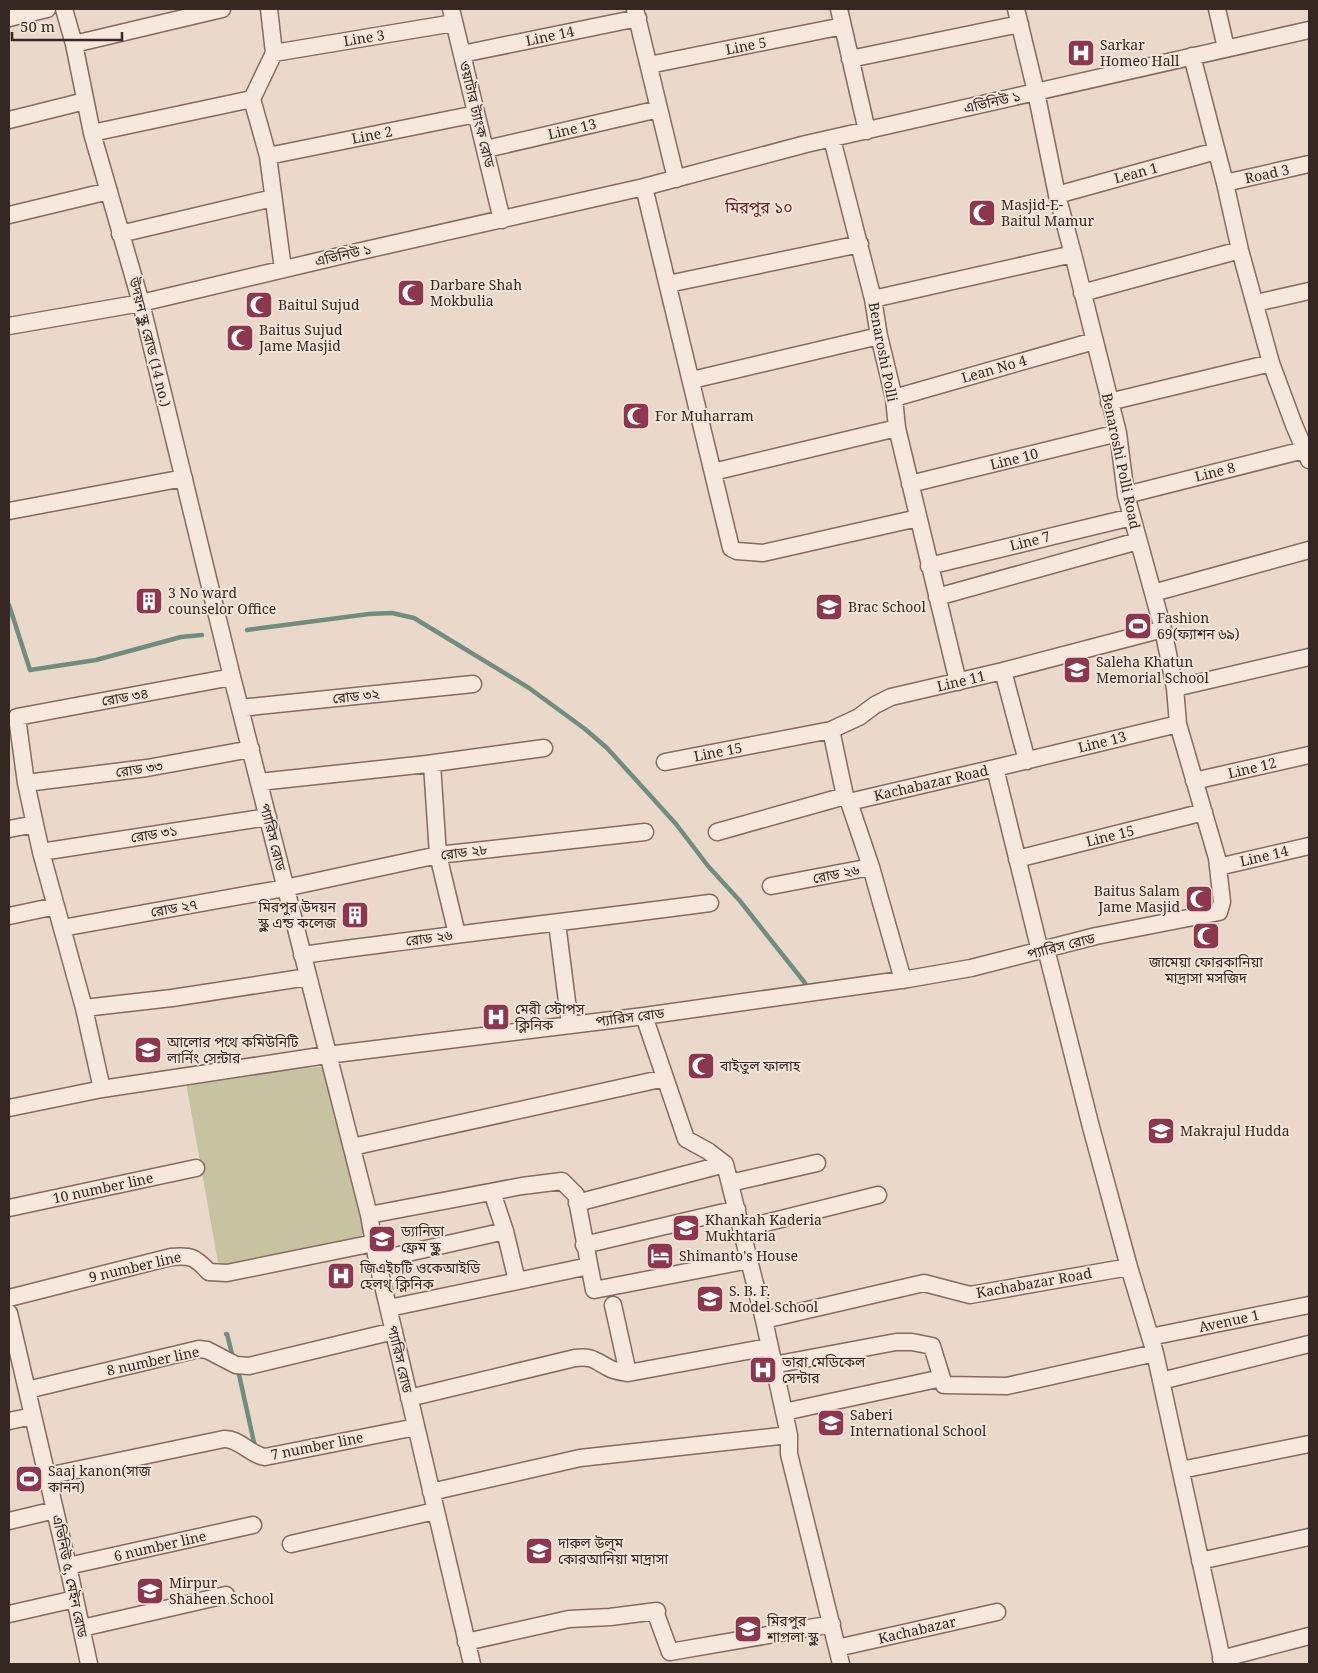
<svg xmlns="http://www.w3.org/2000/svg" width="1318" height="1673" font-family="'Noto Serif','Noto Sans Bengali',serif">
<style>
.green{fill:#c7c29f}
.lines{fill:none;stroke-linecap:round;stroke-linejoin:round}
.stream{stroke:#718d7f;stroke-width:4.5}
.minor-casing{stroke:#856a60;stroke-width:19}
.minor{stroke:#f6e8dd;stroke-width:16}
.labels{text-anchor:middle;stroke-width:4;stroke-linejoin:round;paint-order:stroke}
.street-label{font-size:14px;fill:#372722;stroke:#f2e4d9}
.poi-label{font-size:14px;fill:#372722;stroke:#f2e4d9;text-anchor:start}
.quarter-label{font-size:16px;fill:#5f2629;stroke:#f2e4d9}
</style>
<rect width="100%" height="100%" fill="#ead8ca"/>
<path class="green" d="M328,1066L364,1232L357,1240L219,1268L186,1083Z"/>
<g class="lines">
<path class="stream" d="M9,605L30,670L96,660L181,637L202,635
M247,630L369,614L392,613L414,618L529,688L585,729L607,748L676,824L708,866L740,901L805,983
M226,1334H227L233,1358
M238,1370L255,1447"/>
<g class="minor-casing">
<path id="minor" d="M64,9L74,44L92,133L141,303L232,677L369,1215L377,1260L472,1664
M269,9L274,53L252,99L268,156L283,269
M451,9L502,220
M635,9L676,179
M839,9L867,131
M1217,9L1226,48
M9,18L47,9
M74,44L222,9
M274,53L454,23
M462,54L638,18
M1192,56L1225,183L1240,250L1271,363L1294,425L1309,460
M850,59L1020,24
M649,65L843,26
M9,120L85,101
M92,133L252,99
M832,139L873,299L879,336L894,398L897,428L958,682
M486,149L659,109
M268,156L476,114
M1225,183L1309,164
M644,187L731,548L737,551L763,553L918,518
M1057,195L1216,151
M9,215L109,191
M120,234L273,198
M668,284L860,244
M1082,293L1240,250
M873,299L1073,254
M1256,303L1309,291
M9,326L141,303L348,254L644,187L806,144L1309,30
M692,380L879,336
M894,398L1094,341
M1109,402L1271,363
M713,472L897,428
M910,484L1118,433
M1126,495L1304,450
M9,511L184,478
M929,566L1132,517
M1153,593L1309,550
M937,597L1138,541
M1003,671L1027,761
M1175,688L1309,657
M240,708L473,684
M665,762L831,730
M432,764L438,855L457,934
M995,768L1178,724
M1194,781L1309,755
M259,782L427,764L544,748
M26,783L147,768L251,749
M845,796L831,730L859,717L875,705L891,697L1003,671L1163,629
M849,802L871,867L903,980
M9,829L35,824
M717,832L845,796L849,802L995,768L1040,951
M41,852L268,817
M1017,859L1204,812
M1218,867L1309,846
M771,886L871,867
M9,916L56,906
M557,923L570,1025
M62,928L285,888L438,855L645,832
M1046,949L1091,1127L1129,1267L1155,1353L1223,1664
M302,955C438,936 574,921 710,903
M84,1008L172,998L308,977
M644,1016L686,1139L708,1151L725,1164
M102,1089L84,1008L41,852L26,783L17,717L232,677
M9,1108L102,1089L327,1055L644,1016L908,979L971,968L1096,936L1219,912L1222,902L1217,858L1178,724L1175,688L1163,629L1126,495L1118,433L1073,254L1057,195L1036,92L1016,9
M352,1147L665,1078
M725,1164L764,1320L789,1435V1454L841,1664
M730,1183L817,1163
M577,1203L725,1164
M9,1208L196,1168
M369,1215L522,1186L562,1181L576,1195L594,1290L749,1260
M741,1229L878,1195
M505,1231L517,1281
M584,1245L737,1209
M377,1260L505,1231L492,1192
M9,1298L171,1257C191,1255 195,1257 209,1272L227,1273L374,1243
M613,1305L628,1373L769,1347
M389,1308L589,1266
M9,1313L68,1566L89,1664
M764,1320L924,1283L970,1295L1129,1267
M1150,1337L1309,1305
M773,1365L896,1342H912L932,1346L944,1385L1007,1386L1155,1353
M1161,1381L1309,1344
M27,1390L199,1349L207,1350L236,1365L249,1366L394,1331
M409,1398L575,1358C592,1356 594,1360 609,1368C614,1371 622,1372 628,1373
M784,1412L942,1378
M9,1421L33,1416
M1181,1470L1309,1444
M47,1476L224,1439C239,1438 250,1455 265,1457L416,1427
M431,1492L580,1458L789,1435
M9,1521L55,1510
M291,1544L435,1511
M1200,1561L1309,1537
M68,1566L253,1525
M9,1614L75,1599
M82,1628L226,1595
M466,1642L569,1619L610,1617L657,1611L656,1614L670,1652L832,1624
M837,1648L997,1612
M1221,1659L1309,1636"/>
</g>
<use href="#minor" class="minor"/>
</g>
<defs>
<g id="hospital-square" transform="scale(1.4375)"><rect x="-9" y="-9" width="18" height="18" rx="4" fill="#8d374e" stroke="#f2e4d9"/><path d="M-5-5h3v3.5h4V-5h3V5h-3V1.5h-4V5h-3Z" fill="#fff"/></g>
<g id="mosque-square" transform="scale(1.4375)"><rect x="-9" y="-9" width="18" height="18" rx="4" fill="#8d374e" stroke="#f2e4d9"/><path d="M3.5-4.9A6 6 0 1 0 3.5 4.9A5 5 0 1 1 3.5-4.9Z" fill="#fff"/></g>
<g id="building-square" transform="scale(1.4375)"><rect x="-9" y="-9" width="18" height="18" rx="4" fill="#8d374e" stroke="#f2e4d9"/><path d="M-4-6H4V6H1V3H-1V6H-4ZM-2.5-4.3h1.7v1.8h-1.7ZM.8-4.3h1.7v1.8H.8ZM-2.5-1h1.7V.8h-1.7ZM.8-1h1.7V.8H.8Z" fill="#fff"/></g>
<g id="school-square" transform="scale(1.4375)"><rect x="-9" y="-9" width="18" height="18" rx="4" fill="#8d374e" stroke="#f2e4d9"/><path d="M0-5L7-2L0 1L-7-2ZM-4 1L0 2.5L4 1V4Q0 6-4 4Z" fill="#fff"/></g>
<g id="stadium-square" transform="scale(1.4375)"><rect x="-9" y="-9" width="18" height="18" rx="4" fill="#8d374e" stroke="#f2e4d9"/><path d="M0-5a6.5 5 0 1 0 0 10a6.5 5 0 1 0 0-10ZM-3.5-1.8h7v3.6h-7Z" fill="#fff"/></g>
<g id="hotel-square" transform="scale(1.4375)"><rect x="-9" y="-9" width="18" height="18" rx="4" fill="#8d374e" stroke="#f2e4d9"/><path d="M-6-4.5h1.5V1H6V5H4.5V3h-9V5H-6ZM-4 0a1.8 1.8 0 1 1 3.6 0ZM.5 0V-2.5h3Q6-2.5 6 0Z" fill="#fff"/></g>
</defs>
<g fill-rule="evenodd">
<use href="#hospital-square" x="1081" y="53"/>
<use href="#mosque-square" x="982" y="213"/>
<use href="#mosque-square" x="411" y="293"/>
<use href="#mosque-square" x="259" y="305"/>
<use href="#mosque-square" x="240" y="338"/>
<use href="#mosque-square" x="636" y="416"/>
<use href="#building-square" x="149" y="601"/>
<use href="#school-square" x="829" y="607"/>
<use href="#stadium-square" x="1138" y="626"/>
<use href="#school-square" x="1077" y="670"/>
<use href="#mosque-square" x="1199" y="899"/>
<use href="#building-square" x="355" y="915"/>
<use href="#mosque-square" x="1206" y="936"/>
<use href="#hospital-square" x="496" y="1017"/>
<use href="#school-square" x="148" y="1050"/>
<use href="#mosque-square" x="701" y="1066"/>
<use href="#school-square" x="1161" y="1131"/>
<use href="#school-square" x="686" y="1228"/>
<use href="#school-square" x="382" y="1239"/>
<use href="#hotel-square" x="660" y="1256"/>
<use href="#hospital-square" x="341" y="1276"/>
<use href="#school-square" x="710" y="1299"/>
<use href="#hospital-square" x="763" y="1370"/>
<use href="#school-square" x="831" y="1423"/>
<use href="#stadium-square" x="29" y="1479"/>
<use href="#school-square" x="539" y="1551"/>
<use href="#school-square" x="150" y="1591"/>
<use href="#school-square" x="748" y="1629"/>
</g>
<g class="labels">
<g class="street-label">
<text transform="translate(550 36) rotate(-12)" y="5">Line 14</text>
<text transform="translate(364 38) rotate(-9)" y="5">Line 3</text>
<text transform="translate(746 46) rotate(-11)" y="5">Line 5</text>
<text transform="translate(992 102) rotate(-13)" y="5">এভিনিউ ১</text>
<text transform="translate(477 114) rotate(76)" y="5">ওয়াটার ট্যাংক রোড</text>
<text transform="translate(572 129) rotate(-13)" y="5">Line 13</text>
<text transform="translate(372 135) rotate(-11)" y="5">Line 2</text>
<text transform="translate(1136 173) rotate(-15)" y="5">Lean 1</text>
<text transform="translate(1267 174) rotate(-12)" y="5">Road 3</text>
<text transform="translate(343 255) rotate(-13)" y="5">এভিনিউ ১</text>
<text transform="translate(150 342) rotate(76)" y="5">উদয়ন স্কুল রোড (14 no.)</text>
<text transform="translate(883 352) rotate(79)" y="5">Benaroshi Polli</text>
<text transform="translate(994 369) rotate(-16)" y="5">Lean No 4</text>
<text transform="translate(1014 459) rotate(-14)" y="5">Line 10</text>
<text transform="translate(1121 461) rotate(78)" y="5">Benaroshi Polli Road</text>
<text transform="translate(1215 472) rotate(-14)" y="5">Line 8</text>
<text transform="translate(1030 541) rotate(-14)" y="5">Line 7</text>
<text transform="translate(961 681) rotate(-13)" y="5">Line 11</text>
<text transform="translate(356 696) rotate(-6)" y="5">রোড ৩২</text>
<text transform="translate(125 697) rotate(-10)" y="5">রোড ৩৪</text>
<text transform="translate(1102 742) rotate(-14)" y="5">Line 13</text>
<text transform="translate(718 752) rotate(-11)" y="5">Line 15</text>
<text transform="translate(1252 768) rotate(-13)" y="5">Line 12</text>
<text transform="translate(139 769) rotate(-8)" y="5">রোড ৩৩</text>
<text transform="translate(931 783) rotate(-13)" y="5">Kachabazar Road</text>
<text transform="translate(154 834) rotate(-9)" y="5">রোড ৩১</text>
<text transform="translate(1110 836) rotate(-14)" y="5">Line 15</text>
<text transform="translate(273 837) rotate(76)" y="5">প্যারিস রোড</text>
<text transform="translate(464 852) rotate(-7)" y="5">রোড ২৮</text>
<text transform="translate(1264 856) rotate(-13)" y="5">Line 14</text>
<text transform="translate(836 874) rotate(-11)" y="5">রোড ২৬</text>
<text transform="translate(174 908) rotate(-10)" y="5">রোড ২৭</text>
<text transform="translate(429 938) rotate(-7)" y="5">রোড ২৬</text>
<text transform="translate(1061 946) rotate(-14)" y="5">প্যারিস রোড</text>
<text transform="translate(630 1017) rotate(-7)" y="5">প্যারিস রোড</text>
<text transform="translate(103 1188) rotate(-12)" y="5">10 number line</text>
<text transform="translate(135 1267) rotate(-13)" y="5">9 number line</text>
<text transform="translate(1034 1283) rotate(-10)" y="5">Kachabazar Road</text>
<text transform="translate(1229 1321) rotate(-12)" y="5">Avenue 1</text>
<text transform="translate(400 1359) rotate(77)" y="5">প্যারিস রোড</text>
<text transform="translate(153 1361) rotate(-12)" y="5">8 number line</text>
<text transform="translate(317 1446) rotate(-11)" y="5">7 number line</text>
<text transform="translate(160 1546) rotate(-13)" y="5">6 number line</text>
<text transform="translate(70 1576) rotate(78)" y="5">এভিনিউ ৫, মেইন রোড</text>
<text transform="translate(917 1630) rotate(-13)" y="5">Kachabazar</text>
</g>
<g class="poi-label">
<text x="1100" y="50">Sarkar<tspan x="1100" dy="16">Homeo Hall</tspan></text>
<text x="1001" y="210">Masjid-E-<tspan x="1001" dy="16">Baitul Mamur</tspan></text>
<text x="430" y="290">Darbare Shah<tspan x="430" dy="16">Mokbulia</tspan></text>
<text x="278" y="310">Baitul Sujud</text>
<text x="259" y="335">Baitus Sujud<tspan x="259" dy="16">Jame Masjid</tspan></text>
<text x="655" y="421">For Muharram</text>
<text x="168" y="598">3 No ward<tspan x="168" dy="16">counselor Office</tspan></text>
<text x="848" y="612">Brac School</text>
<text x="1157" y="623">Fashion<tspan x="1157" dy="16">69(ফ্যাশন ৬৯)</tspan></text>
<text x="1096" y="667">Saleha Khatun<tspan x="1096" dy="16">Memorial School</tspan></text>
<text x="1180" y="896" text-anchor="end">Baitus Salam<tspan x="1180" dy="16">Jame Masjid</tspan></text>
<text x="336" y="912" text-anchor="end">মিরপুর উদয়ন<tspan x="336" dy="16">স্কুল এন্ড কলেজ</tspan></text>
<text x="1206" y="967" text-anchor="middle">জামেয়া ফোরকানিয়া<tspan x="1206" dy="16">মাদ্রাসা মসজিদ</tspan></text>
<text x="515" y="1014">মেরী স্টোপস<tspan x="515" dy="16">ক্লিনিক</tspan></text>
<text x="167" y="1047">আলোর পথে কমিউনিটি<tspan x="167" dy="16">লার্নিং সেন্টার</tspan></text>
<text x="720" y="1071">বাইতুল ফালাহ</text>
<text x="1180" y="1136">Makrajul Hudda</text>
<text x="705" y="1225">Khankah Kaderia<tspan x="705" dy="16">Mukhtaria</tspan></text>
<text x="401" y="1236">ড্যানিডা<tspan x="401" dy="16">ফ্রেম স্কুল</tspan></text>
<text x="679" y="1261">Shimanto's House</text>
<text x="360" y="1273">জিএইচটি ওকেআইডি<tspan x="360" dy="16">হেলথ্ ক্লিনিক</tspan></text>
<text x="729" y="1296">S. B. F.<tspan x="729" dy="16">Model School</tspan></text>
<text x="782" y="1367">তারা মেডিকেল<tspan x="782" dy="16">সেন্টার</tspan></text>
<text x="850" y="1420">Saberi<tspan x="850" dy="16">International School</tspan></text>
<text x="48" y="1476">Saaj kanon(সাজ<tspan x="48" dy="16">কানন)</tspan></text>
<text x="558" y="1548">দারুল উলুম<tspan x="558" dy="16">কোরআনিয়া মাদ্রাসা</tspan></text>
<text x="169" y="1588">Mirpur<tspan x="169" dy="16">Shaheen School</tspan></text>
<text x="767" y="1626">মিরপুর<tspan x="767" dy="16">শাপলা স্কুল</tspan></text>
</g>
<g class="quarter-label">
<text x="759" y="213">মিরপুর ১০</text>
</g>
</g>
<rect width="1318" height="1673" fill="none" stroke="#372722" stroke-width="20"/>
<path d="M12 32v8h110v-8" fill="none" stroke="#372722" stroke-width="2.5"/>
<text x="20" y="32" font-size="15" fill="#372722" stroke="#f2e4d9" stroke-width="4" paint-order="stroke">50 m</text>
</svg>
